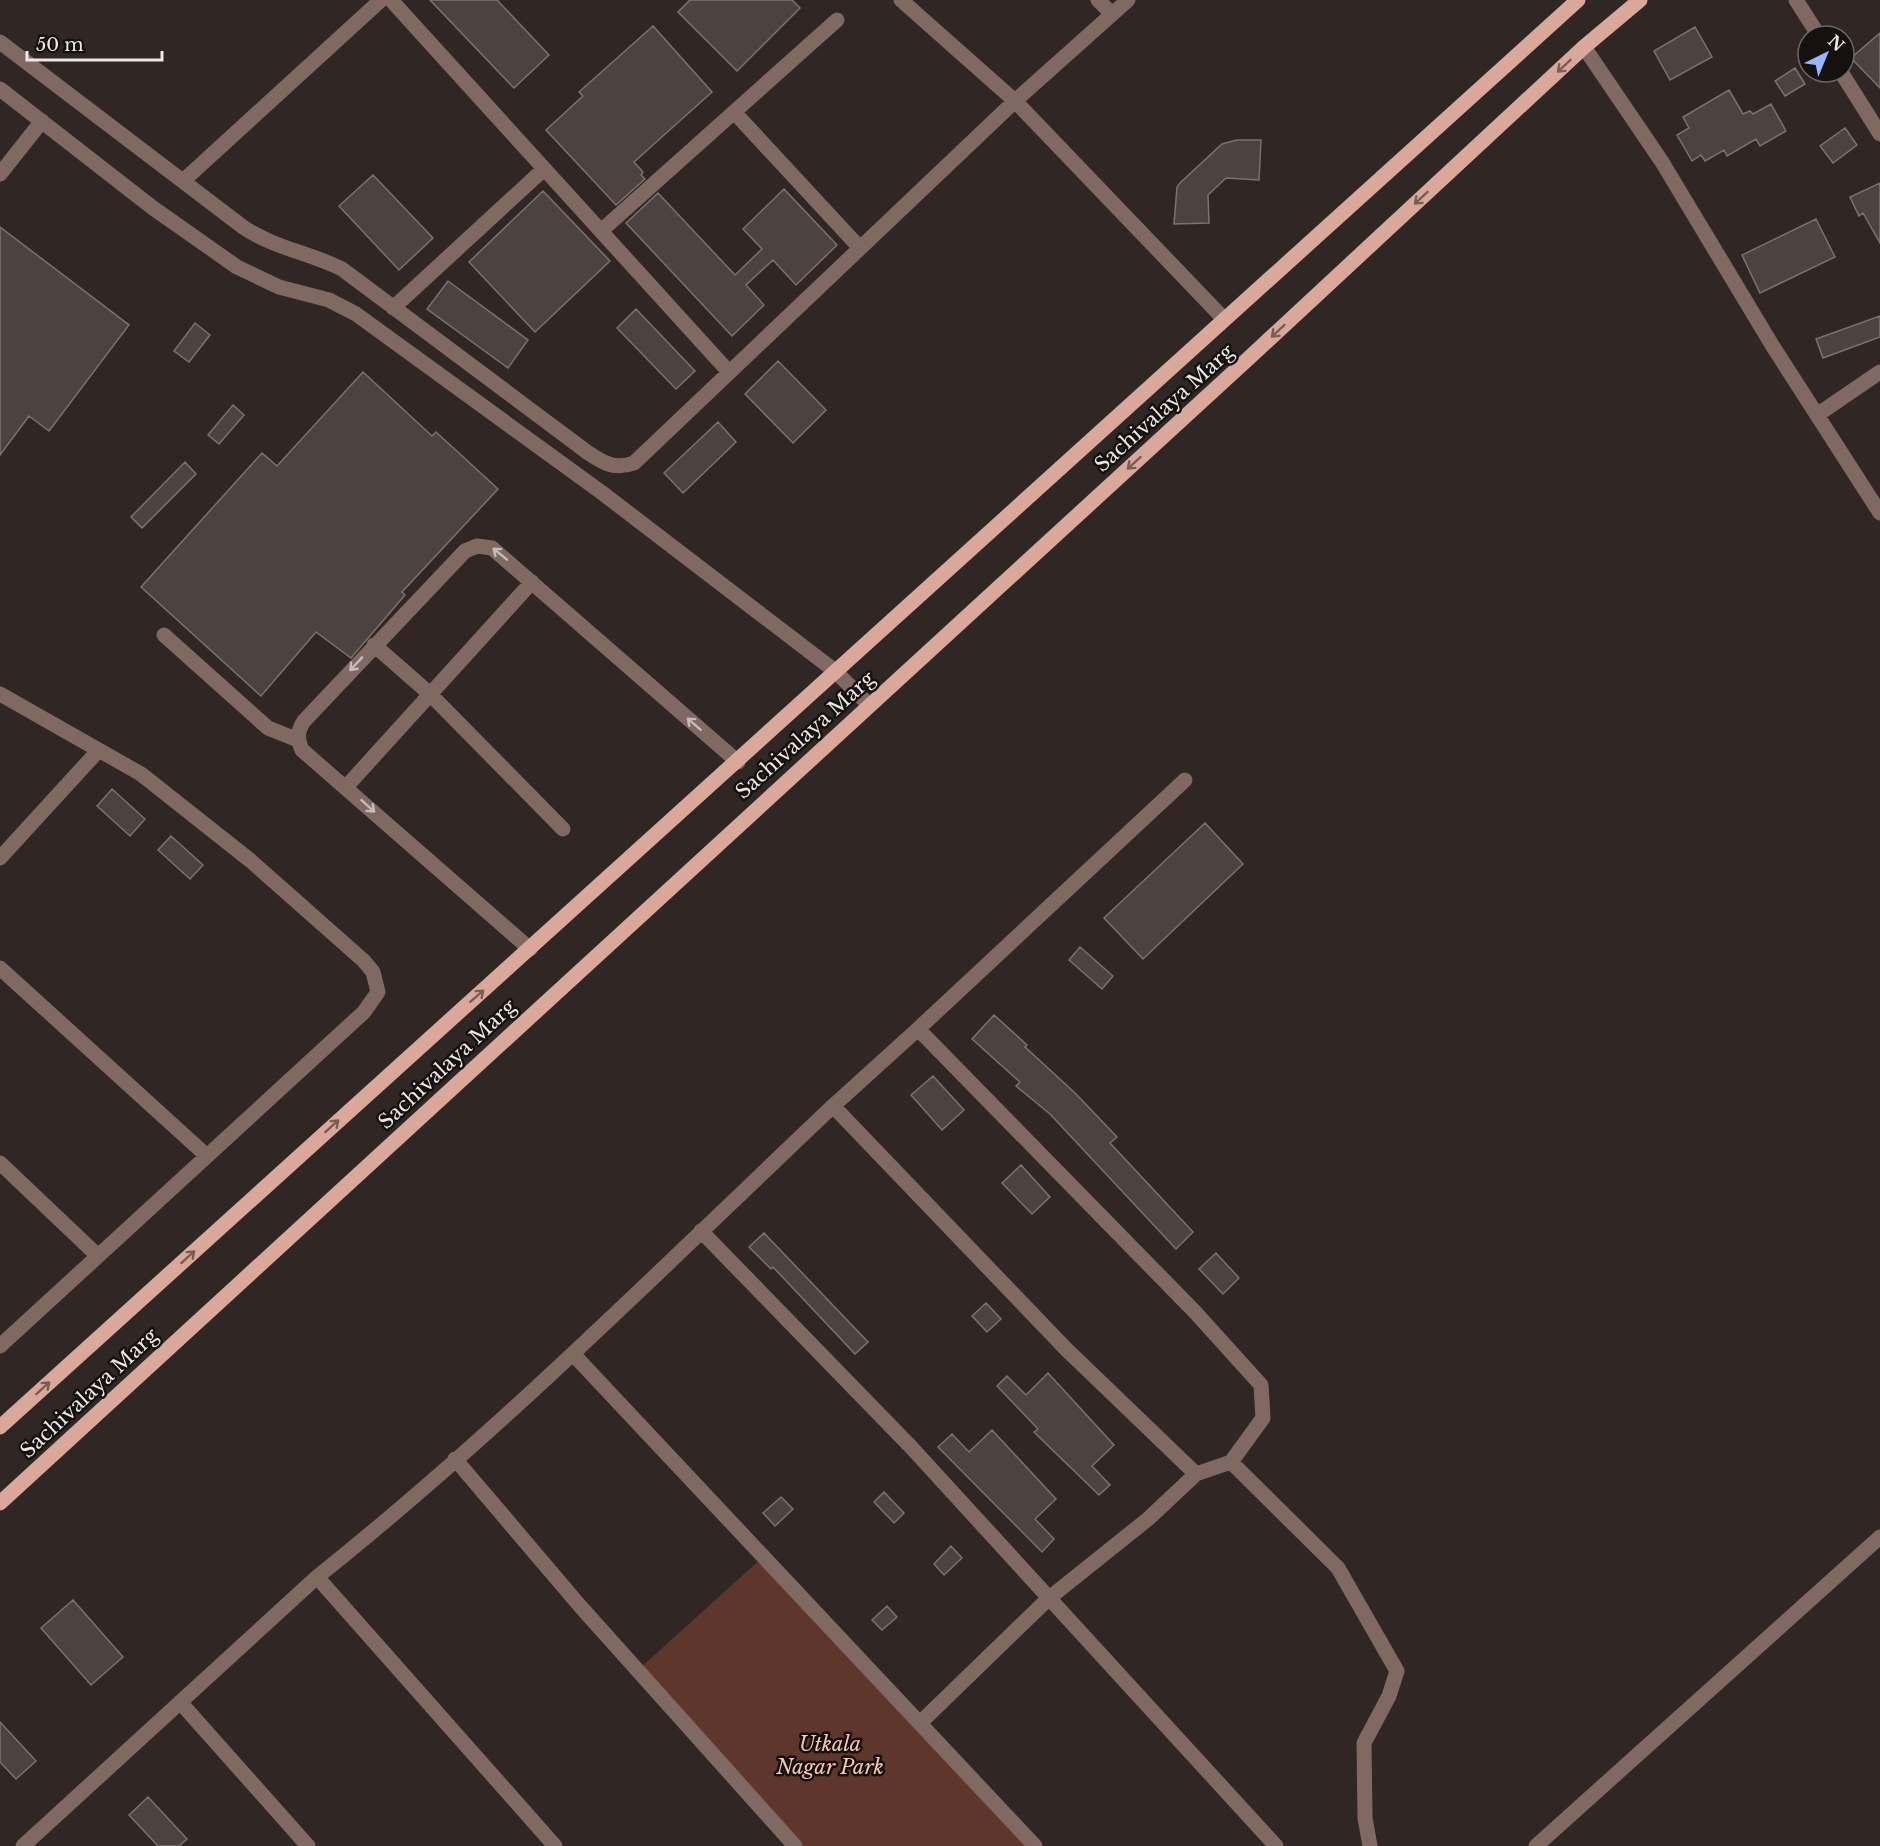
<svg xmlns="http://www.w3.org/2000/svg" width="1880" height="1846" font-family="'Libre Baskerville',serif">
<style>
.green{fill:#5f362c}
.building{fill:#4c4240;stroke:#7d716f;stroke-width:1.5}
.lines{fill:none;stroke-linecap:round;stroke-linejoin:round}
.minor{stroke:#816963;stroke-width:15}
.major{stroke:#daa89b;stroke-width:15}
.oneway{stroke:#785c56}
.oneway2{stroke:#c7bbb8}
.labels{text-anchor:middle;stroke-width:5;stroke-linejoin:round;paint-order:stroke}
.street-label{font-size:20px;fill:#ede7e5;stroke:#151110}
.park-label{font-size:20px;font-style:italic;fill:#f9c5b8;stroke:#151110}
</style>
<rect width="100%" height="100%" fill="#302725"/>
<path class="green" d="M763,1557L1032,1846H795L638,1670Z"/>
<path class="building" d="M430,0H497L549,55L514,88Z
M690,0H792L800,8L737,71L678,12Z
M653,26L712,92L634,162L643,172L641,175L645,179L616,205L546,130L583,96L579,92Z
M1695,27L1712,57L1670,80L1654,51Z
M1880,33V88L1851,58Z
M1795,68L1805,84L1785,96L1775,81Z
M1729,90L1743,114L1750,111L1753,114L1771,104L1786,131L1760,146L1756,139L1727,156L1724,150L1705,161L1701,155L1692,161L1677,135L1689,128L1683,117Z
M1845,128L1857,145L1833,163L1820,146Z
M1237,140H1261L1259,180L1226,178L1208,195L1209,223L1174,224L1177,187L1180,183L1222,144Z
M373,175L433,238L399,270L339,206Z
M1880,183V243L1863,213L1859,216L1850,197Z
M784,189L837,245L796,285L773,260L746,285L764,305L732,336L626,223L658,193L735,275L762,249L743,229Z
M543,191L610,261L535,332L469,262Z
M1816,219L1835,257L1760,293L1742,255Z
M0,227L129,325L49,431L29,416L0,455Z
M448,281L528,340L508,368L427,309Z
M636,309L695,371L676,389L617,328Z
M1880,316V337L1823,358L1816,339Z
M195,323L210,335L189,362L174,351Z
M778,361L826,410L793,443L745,394Z
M363,372L432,436L436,432L498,489L402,592L405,595L351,658L316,632L261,696L141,587L262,453L277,466Z
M233,405L244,415L219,444L208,435Z
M718,422L736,442L683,493L664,473Z
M185,462L196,474L142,528L131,517Z
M112,789L145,819L130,836L97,806Z
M1205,823L1243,864L1143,959L1104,918Z
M171,836L203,865L190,879L158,850Z
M1080,947L1113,976L1102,989L1069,960Z
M994,1015L1027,1045L1025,1047L1075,1093L1117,1137L1110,1143L1193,1232L1176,1249L1050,1114L1016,1086L1020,1082L972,1039Z
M933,1076L964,1110L942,1130L911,1095Z
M1021,1165L1050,1197L1032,1214L1002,1183Z
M764,1233L868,1342L855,1354L773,1267L771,1269L749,1247Z
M1216,1253L1239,1278L1223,1294L1199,1269Z
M986,1303L1001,1319L987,1332L972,1316Z
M1048,1373L1114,1445L1092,1466L1110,1485L1099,1495L1034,1432L1038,1429L997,1386L1007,1376L1026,1395Z
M992,1430L1056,1499L1035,1519L1054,1539L1042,1552L938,1447L952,1434L969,1452Z
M884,1492L904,1513L894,1523L874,1502Z
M781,1497L793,1509L775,1526L763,1513Z
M951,1546L962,1558L944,1575L934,1564Z
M73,1600L123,1657L91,1685L41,1628Z
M887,1606L897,1617L882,1630L872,1620Z
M0,1722L36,1761L16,1779L0,1762Z
M148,1797L187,1839L179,1846H158L129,1815Z"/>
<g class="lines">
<path class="minor" d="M391,0L728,371
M901,0L1015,101L1224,319
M1098,0L1112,14
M1796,0L1819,36
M0,42L243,227C274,248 310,253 342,269L587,452C603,463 615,470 634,463L1015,101L1128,0
M1584,47L1662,162L1772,345L1880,513
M1841,72L1880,134
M0,89L153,208L237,267L279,287L329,300L356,314L601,492L835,671L869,705
M734,112L860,248
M0,174L42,121
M183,181L381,0
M601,231L837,20
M393,308L544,169
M1817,415L1880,372
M164,635L268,728L298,740
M374,645L430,694L563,829
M0,694L141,774L251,861L364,961L373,972L378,992L364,1012L0,1346
M346,787L532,582
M0,858L98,751
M530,949L302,750C297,738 297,732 304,721L465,551L477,546L492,548L738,762
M0,968L207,1156
M918,1029L1185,780
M833,1106L918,1029L1195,1312L1261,1385L1263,1418L1231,1462
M0,1163L98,1256
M701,1231L911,1447L1276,1846
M573,1354L1035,1846
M455,1459L580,1606L795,1846
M317,1577L555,1846
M180,1702L308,1846
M920,1723L1048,1599L1148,1519L1196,1474
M23,1846L317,1577C499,1432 664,1266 833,1106L1066,1349L1196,1474L1231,1462L1338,1568L1397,1671L1389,1696L1364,1743L1365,1818L1370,1846
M1536,1846L1880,1537"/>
<path class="major" d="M0,1427L1578,0
M0,1503L1250,357L1584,47L1640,0"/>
</g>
<defs><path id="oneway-shaft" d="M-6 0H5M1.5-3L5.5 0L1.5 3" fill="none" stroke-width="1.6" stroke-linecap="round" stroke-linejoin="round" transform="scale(1.5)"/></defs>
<g class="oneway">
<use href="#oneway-shaft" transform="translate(1564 66) rotate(137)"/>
<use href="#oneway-shaft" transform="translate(1421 198) rotate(137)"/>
<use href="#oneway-shaft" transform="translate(1278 331) rotate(137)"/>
<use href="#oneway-shaft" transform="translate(1134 463) rotate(138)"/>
<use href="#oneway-shaft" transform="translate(477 996) rotate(-41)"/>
<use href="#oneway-shaft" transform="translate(332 1126) rotate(-42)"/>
<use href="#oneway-shaft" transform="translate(188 1257) rotate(-42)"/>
<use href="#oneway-shaft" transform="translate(43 1388) rotate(-42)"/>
</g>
<g class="oneway2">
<use href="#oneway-shaft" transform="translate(500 554) rotate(-141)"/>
<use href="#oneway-shaft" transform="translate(356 664) rotate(133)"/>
<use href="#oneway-shaft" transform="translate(694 724) rotate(-139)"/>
<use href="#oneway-shaft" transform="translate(368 806) rotate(42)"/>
</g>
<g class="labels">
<g class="street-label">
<text transform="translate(1164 408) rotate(-42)" y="7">Sachivalaya Marg</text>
<text transform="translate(805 735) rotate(-42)" y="7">Sachivalaya Marg</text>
<text transform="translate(447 1064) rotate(-43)" y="7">Sachivalaya Marg</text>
<text transform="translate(89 1393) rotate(-43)" y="7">Sachivalaya Marg</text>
</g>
<g class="park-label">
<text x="830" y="1751">Utkala<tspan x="830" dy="23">Nagar Park</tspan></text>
</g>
</g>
<g transform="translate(1826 54) rotate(43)"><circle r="28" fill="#151110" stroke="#6b6765" stroke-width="1.5"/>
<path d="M0-4.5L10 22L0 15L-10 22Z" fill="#9ab5fd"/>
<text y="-9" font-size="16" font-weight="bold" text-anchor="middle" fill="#ede7e5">N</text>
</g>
<path d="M27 51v9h135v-9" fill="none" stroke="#ede7e5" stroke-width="3"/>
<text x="36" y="51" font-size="18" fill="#ede7e5" stroke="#151110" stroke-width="4.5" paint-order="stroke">50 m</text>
</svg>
